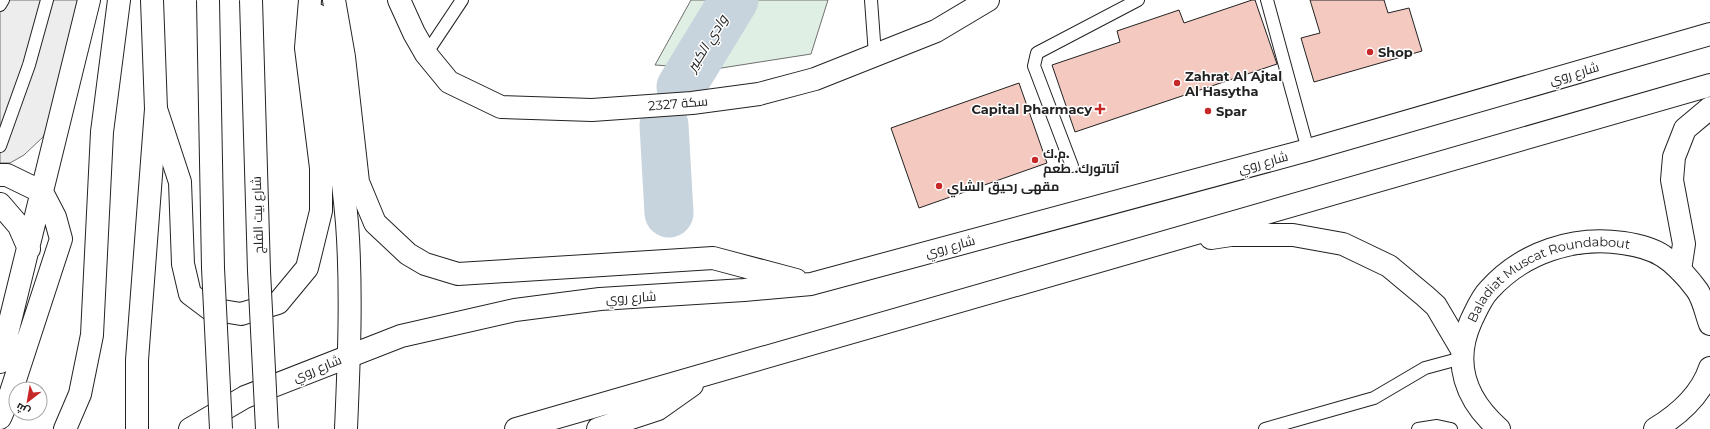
<svg xmlns="http://www.w3.org/2000/svg" width="1710" height="429" font-family="Montserrat,Cairo,sans-serif">
<style>
.green{fill:#e0efe3;stroke:#6f6f6f}
.parking{fill:#ededed;stroke:#6f6f6f}
.lines{fill:none;stroke-linecap:round;stroke-linejoin:round}
.river{stroke:#c7d3dd;stroke-width:49}
.building{fill:#f3c9c0;stroke:#222}
.lane-casing{stroke:#222;stroke-width:14}
.street-casing{stroke:#222;stroke-width:24}
.secondary-casing{stroke:#222;stroke-width:24}
.primary-casing{stroke:#222;stroke-width:24}
.lane{stroke:#fff;stroke-width:12}
.street{stroke:#fff;stroke-width:22}
.secondary{stroke:#fff;stroke-width:22}
.primary{stroke:#fff;stroke-width:22}
.primary-bridge-casing{stroke:#222;stroke-width:24;stroke-linecap:butt}
.primary-bridge{stroke:#fff;stroke-width:22}
.poi-dot{fill:#c62828;stroke:#fff;stroke-width:1.5}
.labels{text-anchor:middle;stroke-width:3;stroke-linejoin:round;paint-order:stroke}
.poi-label{font-size:13px;font-weight:bold;fill:#222;stroke:#fff;text-anchor:start}
.street-label{font-size:13px;fill:#222;stroke:#fff}
.water-label{font-size:14px;font-style:italic;fill:#222;stroke:#fff}
</style>
<rect width="100%" height="100%" fill="#fff"/>
<path class="green" d="M691,0H828L811,54L715,69L655,65Z"/>
<path class="parking" d="M0,0H79L55,113L43,137L24,155L10,163H0Z"/>
<g class="lines">
<path class="river" d="M681,87L734,0
M664,125L669,213"/>
</g>
<path class="building" d="M1252,0H1255L1277,64L1075,132L1052,65L1120,42L1117,31L1179,10L1184,23Z
M1310,0H1384L1388,13L1409,8L1422,51L1314,82L1301,38L1320,33Z
M1019,83L1047,163L919,208L891,128Z"/>
<g class="lines">
<g class="lane-casing">
<path id="lane" d="M871,0L875,55
M1267,0L1308,150
M0,5L3,0
M426,54L462,0
M0,146L29,65L47,0
M1072,166L1034,66L1037,53L1138,0
M1265,429L1374,398L1425,368L1462,358
M1418,429L1437,426L1451,429"/>
</g>
<g class="street-casing">
<path id="street" d="M399,0L414,33L426,54L449,82L501,107L592,110L692,103L759,94L815,79L936,31L988,0
M0,175H7L42,192L55,217L61,239L10,395L0,418
M0,204L19,226L29,249
M0,362L89,0"/>
</g>
<g class="secondary-casing">
<g id="secondary">
<path d="M317,15C328,84 341,153 347,223C352,291 349,360 346,429"/>
<path d="M156,109L180,182L183,264L190,294L210,309L241,314L278,303L307,268L321,211V168L306,48L310,0"/>
<path d="M137,429V360L156,109L152,0"/>
<path id="s1" d="M1499,429C1466,400 1452,363 1471,321C1476,311 1481,298 1489,290C1523,252 1574,236 1623,243C1637,245 1651,248 1663,256C1676,264 1688,278 1697,290C1704,300 1706,314 1710,324"/>
<path d="M1655,429C1678,415 1701,395 1710,368"/>
</g>
</g>
<g class="primary-casing">
<path id="primary" d="M334,0L344,57L358,182L375,223L408,254L425,264L458,274L713,258L796,280
M1211,238L1231,235H1293L1343,244L1389,266L1425,296L1436,306L1462,350
M1680,270L1684,244L1672,180L1674,157L1685,129L1710,108
M65,429L80,394L92,335L102,132L119,0
M190,429L245,397L401,336L515,310L600,299L744,290L811,284L1308,150L1710,34
M516,429L1710,85
M598,429L658,409L692,385"/>
</g>
<use href="#lane" class="lane"/>
<use href="#street" class="street"/>
<use href="#secondary" class="secondary"/>
<use href="#primary" class="primary"/>
<g class="primary-bridge-casing">
<path id="primary-bridge" d="M208,0L213,268L221,429
M251,0L259,271L267,429"/>
</g>
<use href="#primary-bridge" class="primary-bridge"/>
</g>
<g class="poi-dot">
<circle cx="1370" cy="52" r="4"/>
<circle cx="1177" cy="83" r="4"/>
<path d="M1098 103h4v4h4v4h-4v4h-4v-4h-4v-4h4z"/>
<circle cx="1208" cy="111" r="4"/>
<circle cx="1035" cy="160" r="4"/>
<circle cx="939" cy="186" r="4"/>
</g>
<g class="labels">
<g class="poi-label">
<text x="1378" y="57">Shop</text>
<text x="1185" y="81">Zahrat Al Ajtal<tspan x="1185" dy="15">Al Hasytha</tspan></text>
<text x="1092" y="114" text-anchor="end">Capital Pharmacy</text>
<text x="1216" y="116">Spar</text>
<text x="1043" y="158">م.ك.<tspan x="1043" dy="15">ٱتاتورك. طعم</tspan></text>
<text x="947" y="191">مقهى رحيق الشاي</text>
</g>
<g class="street-label">
<text transform="translate(1574 73) rotate(-16)" y="5">شارع روي</text>
<text transform="translate(678 103) rotate(-5)" y="5">سكة 2327</text>
<text transform="translate(1263 162) rotate(-15)" y="5">شارع روي</text>
<text transform="translate(257 215) rotate(-92)" y="5">شارع بيت الفلج</text>
<text transform="translate(950 246) rotate(-15)" y="5">شارع روي</text>
<text dy="5" stroke="none"><textPath href="#s1" startOffset="216">Baladiat Muscat Roundabout</textPath></text>
<text transform="translate(631 297) rotate(-3)" y="5">شارع روي</text>
<text transform="translate(317 368) rotate(-22)" y="5">شارع روي</text>
</g>
<g class="water-label">
<text transform="translate(707 43) rotate(-58)" y="5">وادي الكبير</text>
</g>
</g>
<g transform="translate(28 401) rotate(211)"><circle r="19" fill="#ffffff" stroke="#a7a7a7"/>
<path d="M0-3L7 15L0 10L-7 15Z" fill="#c62828"/>
<text y="-6" font-size="11" font-weight="bold" text-anchor="middle" fill="#222222">ش</text>
</g>
</svg>
